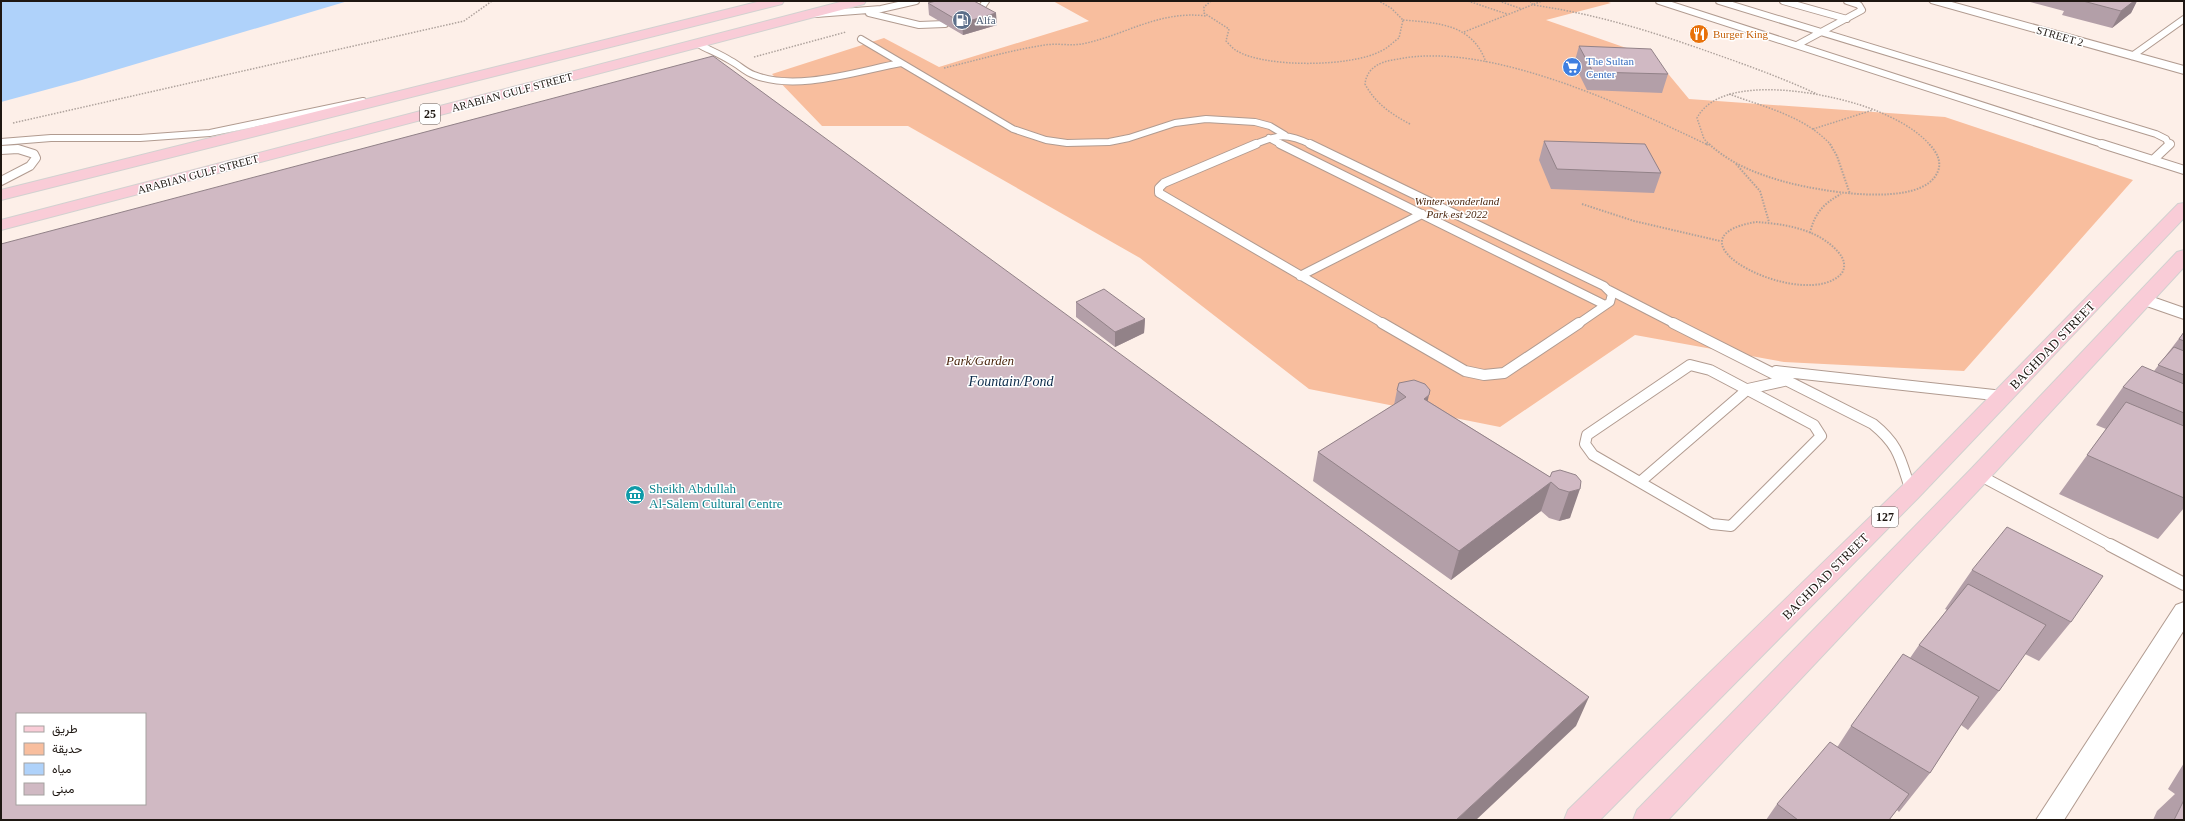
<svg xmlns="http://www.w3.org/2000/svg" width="2185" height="821" font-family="'Times New Roman',Vazirmatn,serif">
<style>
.green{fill:#f8be9e}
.water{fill:#afd2fa}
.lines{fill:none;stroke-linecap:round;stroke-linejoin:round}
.lane-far3-casing{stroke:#b19b90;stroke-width:8}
.lane-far2-casing{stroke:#b19b90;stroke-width:10}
.lane-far1-casing{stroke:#b19b90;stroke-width:12}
.lane-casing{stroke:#b19b90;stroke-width:14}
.street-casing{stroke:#b19b90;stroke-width:2}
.primary-casing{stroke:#d2d1d0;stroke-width:2}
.path-far1{stroke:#aea29c;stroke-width:1.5;stroke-dasharray:1.5 1.5;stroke-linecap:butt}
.path{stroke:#aea29c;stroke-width:2;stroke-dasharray:1.5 1.5;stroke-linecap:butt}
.lane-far3{stroke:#fff;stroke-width:6}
.lane-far2{stroke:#fff;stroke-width:8}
.lane-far1{stroke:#fff;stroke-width:10}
.lane{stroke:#fff;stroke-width:12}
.street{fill:#fff;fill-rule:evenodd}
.primary{fill:#f9ccd7;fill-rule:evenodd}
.wall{fill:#b39fa8}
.shaded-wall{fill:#928288}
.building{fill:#d0b9c3;stroke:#928288;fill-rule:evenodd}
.labels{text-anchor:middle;stroke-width:3;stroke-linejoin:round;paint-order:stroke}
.far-service-label{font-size:11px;fill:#4e5e75;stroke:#fff;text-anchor:start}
.far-food-label{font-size:11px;fill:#c56008;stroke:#fff;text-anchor:start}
.far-street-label{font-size:11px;fill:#1e1712;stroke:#fff}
.far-shop-label{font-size:11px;fill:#366cbe;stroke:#fff;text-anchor:start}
.far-park-label{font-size:11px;font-style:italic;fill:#451f06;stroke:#fff}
.shield{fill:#fff;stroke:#625d59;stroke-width:1}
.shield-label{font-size:12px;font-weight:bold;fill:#1e1712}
.street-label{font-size:13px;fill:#1e1712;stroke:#fff}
.park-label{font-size:13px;font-style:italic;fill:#451f06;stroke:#fff}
.culture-label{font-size:13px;fill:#0d838f;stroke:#fff;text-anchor:start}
.water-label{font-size:14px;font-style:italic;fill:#0b2a4a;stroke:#fff}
</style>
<rect width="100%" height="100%" fill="#fdefe8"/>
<path class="green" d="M1053,1H1605L1611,3L1546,20L1655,58L1689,99L1945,117L2133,180L1964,371L1784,362L1635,335L1500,427L1309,389L1140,258L908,126H822L772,74L884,38L939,67L1089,21Z"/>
<path class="water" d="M1,1H348L82,80L1,102Z"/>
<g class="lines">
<g class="lane-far3-casing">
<path id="lane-far3" d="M1659,1L2105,145
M1719,1L2156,134L2166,139L2169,145
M1783,1L1847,19
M869,13L919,25L945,24
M816,14L881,9L916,1
M977,14L986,1
M861,39L1013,129L1046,140L1067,143L1109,142L1129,138L1175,123L1206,119L1255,122L1270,126L1285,135
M698,44C709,50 720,54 731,61C739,65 745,72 754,75C796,92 858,71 901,63
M1797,45L1862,10L1859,5L1847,1
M2132,56L2184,19
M1269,138L1282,145
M1,142L51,138H140L210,133L363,101
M1253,145C1278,134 1287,133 1312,145"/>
</g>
<g class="lane-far2-casing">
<path id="lane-far2" d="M1256,144L1164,183L1159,188V193L1384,324
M1280,144L1605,305
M1310,144L1604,286L1612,294L1610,302L1578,324
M2102,144L2184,170
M1,150L18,149L34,154L36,158L30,166L1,181
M2153,160L2170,144
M1300,276L1422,214
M1609,290L1675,324"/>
</g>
<g class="lane-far1-casing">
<path id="lane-far1" d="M1382,323L1465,371L1484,375L1504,373L1579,323
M1673,323L1873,424C1900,446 1900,459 1911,491
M1690,365L1710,370L1814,425L1821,436L1731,526L1712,524L1593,455L1585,444L1587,435Z
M1776,371L2003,396
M1979,475L2112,546
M1640,482L1748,389L1788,380"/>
</g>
<g class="lane-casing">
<path id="lane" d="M2110,545L2184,584"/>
</g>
<g class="street-casing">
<path id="street" d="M1929,1H1948L2184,66V74L1931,3Z
M2144,294L2184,308V319L2138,303L2136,299L2138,295Z
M2184,602V630L2064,820H2036L2176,605Z"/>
</g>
<g class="primary-casing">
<path id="primary" d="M761,1H784L782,4L1,200V190Z
M844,1H866L864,4L1,230V220Z
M2184,203V218L1919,497L1600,820H1564L1568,810L1903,485L2178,204Z
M2184,250V267L1987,481L1668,820H1633L1637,810L1971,469L2177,252Z"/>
</g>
<path class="path-far1" d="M1211,1L1204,7V13L1229,29L1226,41C1229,44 1233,49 1237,51C1266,68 1352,67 1381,51C1388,48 1393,42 1399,38L1403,20L1391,8L1379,1
M1468,1L1507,14
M1499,1L1522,9
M1530,1L1533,5C1590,13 1644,29 1698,48C1738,62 1778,76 1817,94
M1403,20C1439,23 1472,24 1486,62
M1464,32L1542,1
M754,57L846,32
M944,68C978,60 1011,50 1045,45C1057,43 1070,46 1082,44C1126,35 1159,10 1206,16
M1729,94C1764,107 1805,116 1831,145
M13,123L464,21L492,1
M1410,124C1391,114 1375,103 1365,84C1367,66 1383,61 1398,59C1489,41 1626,106 1708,145
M1813,129L1873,110
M1710,145L1704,139L1697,118C1722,70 1836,94 1877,111C1896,119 1916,129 1930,145"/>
<path class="path" d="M1706,144L1709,145
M1709,144C1730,163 1754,173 1782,181C1813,190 1923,211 1938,171C1942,161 1936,151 1929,144
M1830,144L1837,156L1850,194
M1736,164L1760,191L1769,222
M1582,204L1634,221L1720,241
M1756,222C1785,224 1819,229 1839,253C1844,259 1846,266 1842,273C1807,314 1655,239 1756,222Z
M1810,233C1814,214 1824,203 1841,194"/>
<use href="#lane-far3" class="lane-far3"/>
<use href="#lane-far2" class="lane-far2"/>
<use href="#lane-far1" class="lane-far1"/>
<use href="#lane" class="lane"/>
<use href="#street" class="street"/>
<use href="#primary" class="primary"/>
</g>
<path class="wall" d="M2031,1H2137L2131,13L2112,28L2062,15L2064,11L2030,2Z
M928,3L997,25L963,35L929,15Z
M1579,46L1668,74L1662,93L1587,90L1574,64Z
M1544,141L1661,173L1654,193L1551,189L1539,160Z
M1076,302L1145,319L1144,333L1115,347L1076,317Z
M2184,332V508L2158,539L2059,494L2106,429L2096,425L2123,387L2154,371Z
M1397,390L1428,401L1550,477L1576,475L1570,518L1559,521L1549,518L1541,511L1451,580L1313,481L1318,452L1394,405Z
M1972,570L2071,622L2039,661L2025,654L1999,691L1968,730L1961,725L1930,773L1899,812L1897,810L1889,820H1766L1777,804L1838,746L1851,726L1910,658L1919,645L1947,610L1945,609Z
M2184,763V820H2153L2157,811L2175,794L2168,789Z"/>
<path class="shaded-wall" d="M2134,1H2137L2131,13L2112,28L2121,11Z
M996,13L997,25L963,35L962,23Z
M1145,319L1144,333L1115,347V332Z
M1429,395L1423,423L1424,399Z
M1551,482L1541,511L1451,580L1459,551Z
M1580,489L1570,518L1559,521L1569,492Z
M1589,697L1576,726L1476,820H1456Z"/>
<path class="building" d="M936,1H974L996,13L962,23L928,3Z
M2083,1H2134L2121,11Z
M1579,46L1651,49L1668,74L1593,72Z
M713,56L1589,697L1456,820H1V244ZM17,714H145V804H17Z
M1544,141L1645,144L1661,173L1557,169Z
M1104,289L1145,319L1115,332L1076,302Z
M2184,332V341L2179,339Z
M2174,347L2184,351V375L2158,365Z
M2142,366L2184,384V413L2123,387Z
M1414,380L1425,384L1430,390L1429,395L1424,399L1550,477L1552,472L1560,470L1576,475L1581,481L1580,489L1569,492L1559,489L1551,482L1459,551L1318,452L1406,397L1397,390L1399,383Z
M2126,402L2184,426V498L2087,455Z
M2007,527L2103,576L2071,622L1972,570Z
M1968,584L2046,625L1999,691L1919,645Z
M1903,654L1979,697L1930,773L1851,726Z
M1830,742L1909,794L1889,820H1798L1777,804Z
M2184,800V820H2174Z"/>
<defs>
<g id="fuel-disc" transform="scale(1)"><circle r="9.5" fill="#5c6f8a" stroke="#fff"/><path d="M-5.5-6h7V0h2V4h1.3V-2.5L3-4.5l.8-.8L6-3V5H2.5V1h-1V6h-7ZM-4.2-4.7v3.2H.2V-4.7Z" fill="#fff"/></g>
<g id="restaurant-disc" transform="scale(1)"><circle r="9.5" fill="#e8710a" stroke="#fff"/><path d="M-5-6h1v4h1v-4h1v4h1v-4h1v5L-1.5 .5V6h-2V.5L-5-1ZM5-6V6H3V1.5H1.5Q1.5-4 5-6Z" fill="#fff"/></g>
<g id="supermarket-disc" transform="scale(1)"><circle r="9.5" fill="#3f7fe0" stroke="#fff"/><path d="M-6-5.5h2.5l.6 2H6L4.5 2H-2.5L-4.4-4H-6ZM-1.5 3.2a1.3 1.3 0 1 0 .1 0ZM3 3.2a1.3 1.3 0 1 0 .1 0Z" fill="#fff"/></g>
<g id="museum-disc" transform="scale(1)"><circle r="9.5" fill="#0f9aa8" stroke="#fff"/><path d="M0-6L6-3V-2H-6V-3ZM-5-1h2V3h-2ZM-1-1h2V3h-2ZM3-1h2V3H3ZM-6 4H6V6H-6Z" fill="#fff"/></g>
</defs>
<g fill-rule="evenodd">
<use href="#fuel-disc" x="962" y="20"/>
<use href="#restaurant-disc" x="1699" y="34"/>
<use href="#supermarket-disc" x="1572" y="67"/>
<use href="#museum-disc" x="635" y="495"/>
</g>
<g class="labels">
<g class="far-service-label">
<text x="976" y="24">Alfa</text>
</g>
<g class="far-food-label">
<text x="1713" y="38">Burger King</text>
</g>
<g class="far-street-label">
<text transform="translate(2060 36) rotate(16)" y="4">STREET 2</text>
<text transform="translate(512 92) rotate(-15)" y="4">ARABIAN GULF STREET</text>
<text transform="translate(198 174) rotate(-15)" y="4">ARABIAN GULF STREET</text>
</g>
<g class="far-shop-label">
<text x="1586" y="65">The Sultan<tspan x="1586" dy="13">Center</tspan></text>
</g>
<g class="far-park-label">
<text x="1457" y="205">Winter wonderland<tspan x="1457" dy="13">Park est 2022</tspan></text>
</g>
<g class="shield">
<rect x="420" y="104" width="20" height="20" rx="3"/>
<rect x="1872" y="507" width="26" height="20" rx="3"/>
</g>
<g class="shield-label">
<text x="430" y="118">25</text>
<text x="1885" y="521">127</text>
</g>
<g class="street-label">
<text transform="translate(2052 345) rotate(-46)" y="5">BAGHDAD STREET</text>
<text transform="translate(1825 576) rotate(-45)" y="5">BAGHDAD STREET</text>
</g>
<g class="park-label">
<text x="980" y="365">Park/Garden</text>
</g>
<g class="culture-label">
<text x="649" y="493">Sheikh Abdullah<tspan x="649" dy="15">Al-Salem Cultural Centre</tspan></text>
</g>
<g class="water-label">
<text x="1011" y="386">Fountain/Pond</text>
</g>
</g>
<rect width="2185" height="821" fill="none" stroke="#1e1712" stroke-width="4"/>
<rect x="16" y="713" width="130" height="92" fill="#ffffff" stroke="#a5a2a0"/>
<rect x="24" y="726" width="20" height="6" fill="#f9ccd7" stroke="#a5a2a0"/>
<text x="52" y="733" font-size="12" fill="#1e1712">طريق</text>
<rect x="24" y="743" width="20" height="12" fill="#f8be9e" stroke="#a5a2a0"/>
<text x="52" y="753" font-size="12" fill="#1e1712">حديقة</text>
<rect x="24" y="763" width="20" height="12" fill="#afd2fa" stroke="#a5a2a0"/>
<text x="52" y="773" font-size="12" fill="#1e1712">مياه</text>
<rect x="24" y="783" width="20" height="12" fill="#d0b9c3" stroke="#a5a2a0"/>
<text x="52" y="793" font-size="12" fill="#1e1712">مبنى</text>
</svg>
